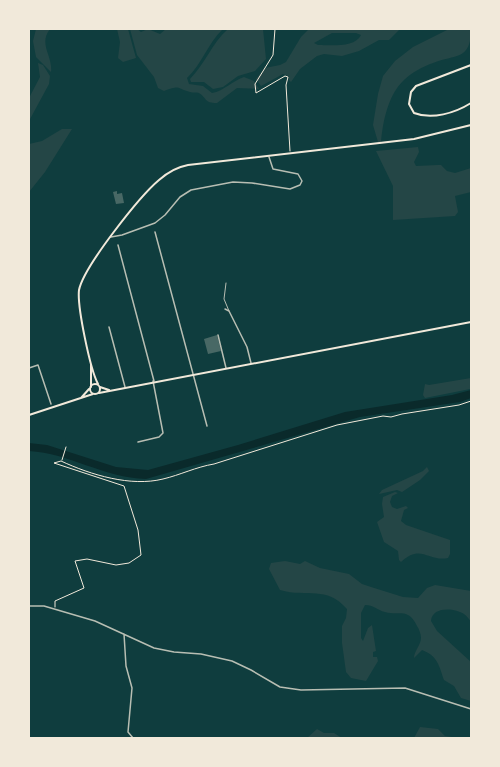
<svg xmlns="http://www.w3.org/2000/svg" width="500" height="767" font-family="Poppins,sans-serif">
<style>
.green{fill:#244646;fill-rule:evenodd}
.water{fill:#0a2a2b}
.building{fill:#486865}
.lines{fill:none;stroke-linecap:round;stroke-linejoin:round}
.path{stroke:#f1e9da;stroke-width:1}
.service{stroke:#b8beb3;stroke-width:1}
.minor{stroke:#b8beb3;stroke-width:1.5}
.secondary{stroke:#f1e9da;stroke-width:2}
</style>
<rect width="100%" height="100%" fill="#0f3d3e"/>
<path class="green" d="M36,29H50C38,44 53,56 51,72L36,57L33,41Z
M117,29H128L136,58L123,62L118,58L120,42Z
M130,29H137L141,32L148,29L160,34L166,29H223C208,43 202,64 187,78L189,84L203,86L212,93C224,91 232,81 244,77L254,81L259,89L237,88L217,103C204,103 207,98 199,93C197,92 193,93 190,92C175,88 181,85 164,91L158,88L154,77L137,55Z
M228,29H263L266,59L255,71L238,76L223,87L213,89L204,82H191L190,79C205,64 212,43 228,29Z
M309,29H400L389,40H379L359,51L342,56L324,54L317,56L300,69L291,82L289,80L288,76L283,74L261,86L256,79L265,68L280,65L286,62L301,37ZM332,33H356L361,35C355,48 330,45 318,45L314,43Z
M449,29H471C471,61 455,54 433,63C424,66 411,73 404,80C388,95 383,121 381,142H378L373,125L378,94L383,76L395,61L413,47Z
M38,63L43,65L50,76L49,84L29,121V98L40,77Z
M62,129H72L45,172L29,192V144L42,141Z
M418,147L419,152L414,162L416,166L438,165H441L447,171L455,173L471,168V192L455,196L458,212L455,216L393,220V186L376,151Z
M471,378L470,389L425,398L423,395L425,384L429,385Z
M427,467L429,471L420,480L402,492L397,490L379,494L382,490L423,471Z
M395,492L398,493L392,496L390,502L392,507L397,509L406,506L408,508L404,510L401,521L406,525L450,540V554L448,558C428,562 421,543 401,562L399,560L398,551L384,542L377,522L384,517L382,504L383,497Z
M285,561L300,564L305,561L320,568L349,574L362,584L371,587L403,597L418,598L427,588L435,585L471,591V622C469,619 467,616 464,614C455,608 432,606 431,621L437,631L471,662V701L461,698L454,686L444,680C439,666 438,656 422,650L414,658C414,651 421,645 421,638C421,634 419,629 417,626C408,607 400,616 385,612C377,610 374,605 365,605L361,613V638L363,641L368,628L372,625L376,651L373,652V657H377L378,661L366,681L351,678L346,672L342,643V626L346,618L347,609C326,585 308,598 280,590L269,569L271,563Z
M420,727L438,729L445,736L459,738H414Z
M317,729L324,733H334L342,738H307Z"/>
<path class="water" d="M471,390V398L460,402L360,417L146,479C104,478 69,453 29,451V443L47,445L116,467L148,470L238,445L345,412L452,395Z"/>
<path class="building" d="M117,191V194L122,193L124,203L116,204L113,192Z
M217,335L221,351L208,354L204,339Z"/>
<g class="lines">
<path class="path" d="M275,29L273,55L255,84L256,93L285,76L288,77L286,85L290,151
M62,460L66,447
M55,607V601L84,588L75,561L87,559L116,565L129,563L141,555L138,530L124,486L54,463L61,461C91,475 131,487 163,479C180,475 196,467 214,464L337,425L383,416L391,417L402,414L459,405L471,401"/>
<path class="service" d="M226,283L224,299L229,311"/>
<path class="minor" d="M155,232L207,426
M111,237L122,235L155,223L165,215L180,197L191,190L233,182L252,183L290,189L300,185L302,181L298,174L273,169L269,157
M118,245L154,381
M225,309L229,311L247,347L251,363
M109,327L125,387
M218,335L226,368
M29,368L38,365L51,404
M138,442L159,437L163,433L153,381
M29,606H44L95,621L154,648L174,652L201,654L232,661L251,670L280,687L301,690L405,688L471,709
M124,634L126,666L132,688L128,732L133,738"/>
<path class="secondary" d="M471,65L416,86L411,92L409,104L414,113C432,120 455,113 471,103
M90 389a5 5 0 1 1 10 0a5 5 0 1 1-10 0Z
M98,384C90,369 77,306 79,290C84,266 140,196 159,180C167,173 177,167 188,165L414,139L471,125
M91,387V365
M100,387L109,390
M99,393L471,322
M81,398L89,389
M29,415L93,394"/>
</g>
<rect width="500" height="767" fill="none" stroke="#f1e9da" stroke-width="60"/>
</svg>
